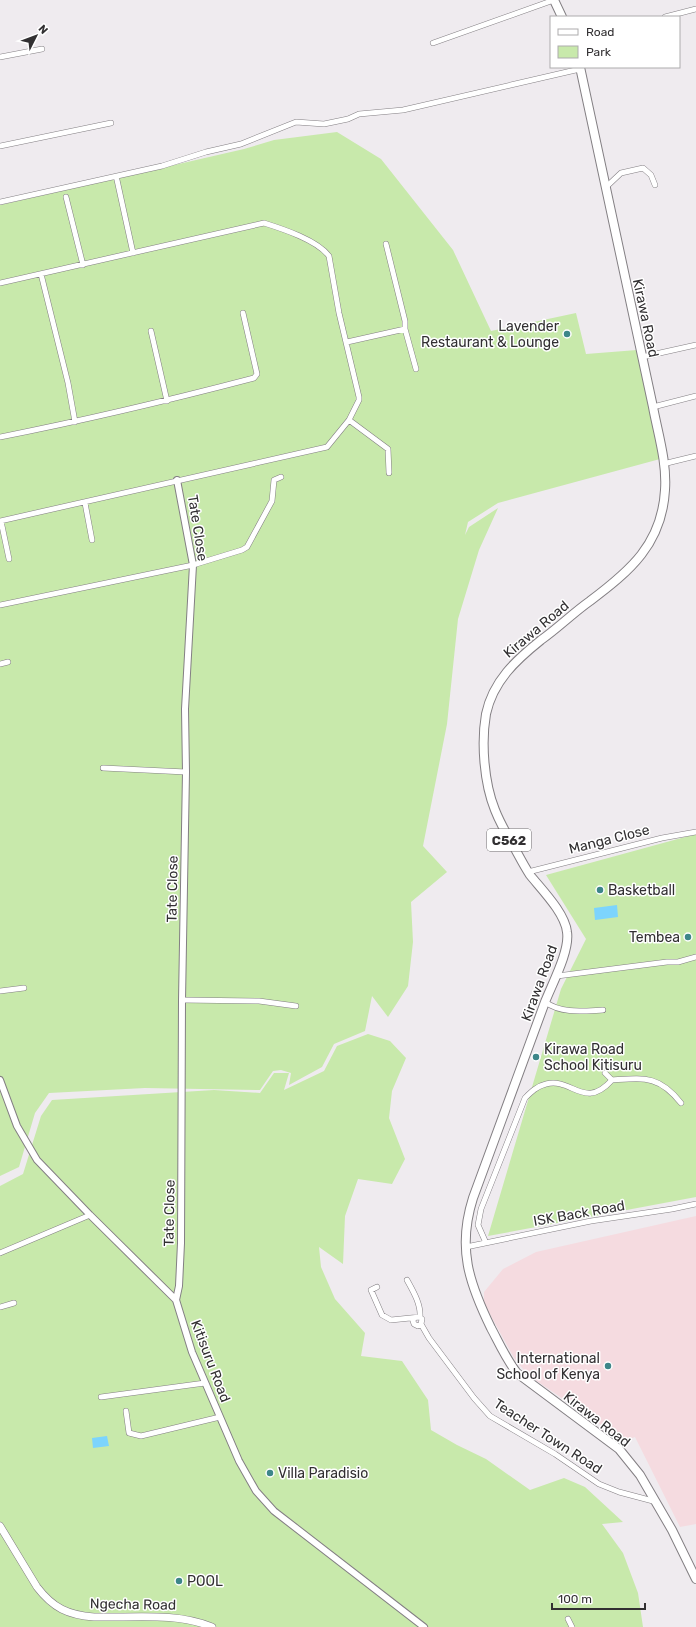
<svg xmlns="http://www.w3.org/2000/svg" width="696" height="1627" font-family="Rubik,sans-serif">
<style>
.education{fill:#f5dbe0}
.green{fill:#c8e9ab}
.water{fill:#7cd4fd}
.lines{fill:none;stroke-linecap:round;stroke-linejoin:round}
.minor-casing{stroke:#837f83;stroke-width:6}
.tertiary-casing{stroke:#837f83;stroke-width:8}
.secondary-casing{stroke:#837f83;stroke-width:8}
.primary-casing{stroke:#837f83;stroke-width:10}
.minor{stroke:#fff;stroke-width:5}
.tertiary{stroke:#fff;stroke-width:6}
.secondary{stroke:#fff;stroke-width:7}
.primary{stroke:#fff;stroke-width:8}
.poi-dot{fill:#3d8689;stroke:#fff;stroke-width:1.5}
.labels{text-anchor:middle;stroke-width:3;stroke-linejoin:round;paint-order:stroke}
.shield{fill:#fff;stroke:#706e70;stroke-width:1}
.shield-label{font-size:13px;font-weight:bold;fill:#323032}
.street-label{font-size:14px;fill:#323032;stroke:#fff}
.poi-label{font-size:14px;fill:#323032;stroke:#fff;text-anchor:start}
</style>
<rect width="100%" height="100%" fill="#efebef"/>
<path class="education" d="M696,1216V1524L680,1527L635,1437L622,1442L607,1429L528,1375L514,1358L492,1318L484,1302V1292L503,1269L536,1252Z"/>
<path class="green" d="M337,132L381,159L453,250L491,331L576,313L586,354L637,350L660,459L498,503L468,522L465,535L469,527L498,508L479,550L458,619L447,724L423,846L447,872L411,902L413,942L408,986L388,1017L372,996L365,1031L334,1044L322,1067L289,1085L291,1073L281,1070L273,1071L260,1090L145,1088L49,1093L35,1113L19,1167L0,1176V205L244,149L274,140Z
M696,834V1197L488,1236L561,989L586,939L546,875Z
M368,1034L390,1041L406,1058L392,1091L389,1118L405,1159L392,1184L358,1179L345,1216L343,1264L319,1247L321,1267L335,1299L365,1333L361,1356L402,1361L428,1400L431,1430L457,1445L486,1459L530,1490L564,1478L585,1487L623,1522L602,1524L623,1553L638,1593L643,1627H0V1186L23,1174L41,1116L52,1100L214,1090L260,1093L274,1073H289L284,1090L324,1071L337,1046Z"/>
<path class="water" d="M617,905L618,917L595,920L594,908Z
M107,1436L109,1446L93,1448L92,1438Z"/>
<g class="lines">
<g class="minor-casing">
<path id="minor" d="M665,17L696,9
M433,43L554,0
M0,57L42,49
M0,146L111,123
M117,180L133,253
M605,188L621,173L643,168L651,175L655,185
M66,197L83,265
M0,202L162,166L206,152L241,144L296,122L324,124L348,119L359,114L403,110L580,69
M41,274L68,383L75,422
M0,283L264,223C283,229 317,240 329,256L339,313L359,397V400L349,420L327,447L0,521
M405,329L416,369
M151,331L167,401
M347,342L405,329V321L386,244
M642,357L696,345
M653,407L696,396
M349,420L388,449L389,473
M0,437C86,420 170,400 254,378L257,374L243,313
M663,464L696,456
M85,503L92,540
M1,521L9,559
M0,605L193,565L242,550L247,547L272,501L274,480L281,477
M0,664L8,662
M103,768L186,772
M528,872L662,838L696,832
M557,976L667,962H678L696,957
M0,991L24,988
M182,1000L259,1001L296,1006
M545,1002C562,1014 583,1011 603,1010
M605,1073L612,1080C644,1078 659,1075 681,1103
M486,1243L478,1225L481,1209L525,1098C531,1092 537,1086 546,1084C572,1077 584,1111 612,1080
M466,1247L591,1221L672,1209L696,1204
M0,1253L90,1215
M407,1280C413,1291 421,1304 420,1317
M377,1287L371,1290L382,1315L391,1320L420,1317L422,1319L421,1324L418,1326L414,1324L413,1321L414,1318
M0,1307L14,1303
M421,1324L429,1338L474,1398L490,1416L555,1454L599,1484L619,1492L653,1501
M101,1397L205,1383
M126,1411L129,1433L141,1436L220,1417
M568,1619L572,1627"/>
</g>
<g class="tertiary-casing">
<path id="tertiary" d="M0,1080L17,1126L37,1160L90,1215L176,1300L192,1352L239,1461L256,1491L274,1511L424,1627
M176,1300L179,1286L181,1243L182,1000L186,772L185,709L193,565L177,480"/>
</g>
<g class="secondary-casing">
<path id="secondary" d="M0,1526L37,1587C53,1608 68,1615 94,1617C133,1618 176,1612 212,1627"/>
</g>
<g class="primary-casing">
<path id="primary" d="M554,0L562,17
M580,67L653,407C658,434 667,462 665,490C662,544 630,571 590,601C573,613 558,628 541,640C516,660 493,681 486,714C481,743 484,783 495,810C500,823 507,835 514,847C519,856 524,866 530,875C542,890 565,913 567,932C570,951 552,984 545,1002L473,1198C457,1248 469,1283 491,1328C499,1343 506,1359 517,1373L619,1449L640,1475L672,1530L696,1579"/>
</g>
<use href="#minor" class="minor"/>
<use href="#tertiary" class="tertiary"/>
<use href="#secondary" class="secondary"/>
<use href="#primary" class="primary"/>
</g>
<g class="poi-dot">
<circle cx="567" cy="334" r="4"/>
<circle cx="600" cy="890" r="4"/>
<circle cx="688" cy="937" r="4"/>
<circle cx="536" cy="1057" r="4"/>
<circle cx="608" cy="1366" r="4"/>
<circle cx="270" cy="1473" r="4"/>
<circle cx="179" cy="1581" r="4"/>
</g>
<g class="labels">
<rect class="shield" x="487" y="829" width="44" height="22" rx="3"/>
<g class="shield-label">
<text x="509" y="845">C562</text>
</g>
<g class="street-label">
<text transform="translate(646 318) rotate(78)" y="5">Kirawa Road</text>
<text transform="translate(198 528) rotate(81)" y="5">Tate Close</text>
<text transform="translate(536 629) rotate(-40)" y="5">Kirawa Road</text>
<text transform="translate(609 839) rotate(-14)" y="5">Manga Close</text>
<text transform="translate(172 889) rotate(-89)" y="5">Tate Close</text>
<text transform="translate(539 983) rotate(-70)" y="5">Kirawa Road</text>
<text transform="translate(169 1213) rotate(-89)" y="5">Tate Close</text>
<text transform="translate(579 1213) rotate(-10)" y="5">ISK Back Road</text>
<text transform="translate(211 1361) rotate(69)" y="5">Kitisuru Road</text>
<text transform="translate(597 1419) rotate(38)" y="5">Kirawa Road</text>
<text transform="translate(548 1436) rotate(33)" y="5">Teacher Town Road</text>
<text transform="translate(133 1604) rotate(1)" y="5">Ngecha Road</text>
</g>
<g class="poi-label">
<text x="559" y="331" text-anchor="end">Lavender<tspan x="559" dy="16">Restaurant &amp; Lounge</tspan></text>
<text x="608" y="895">Basketball</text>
<text x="680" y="942" text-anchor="end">Tembea</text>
<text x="544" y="1054">Kirawa Road<tspan x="544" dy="16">School Kitisuru</tspan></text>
<text x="600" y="1363" text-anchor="end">International<tspan x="600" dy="16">School of Kenya</tspan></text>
<text x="278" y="1478">Villa Paradisio</text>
<text x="187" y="1586">POOL</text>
</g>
</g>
<rect x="550" y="16" width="130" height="52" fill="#ffffff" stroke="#adacad"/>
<rect x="558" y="29" width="20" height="6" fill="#ffffff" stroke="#adacad"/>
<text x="586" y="36" font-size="12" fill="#323032">Road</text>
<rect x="558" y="46" width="20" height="12" fill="#c8e9ab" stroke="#adacad"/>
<text x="586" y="56" font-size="12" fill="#323032">Park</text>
<g transform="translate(36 36) rotate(48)" stroke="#ffffff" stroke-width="3" paint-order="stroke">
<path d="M0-3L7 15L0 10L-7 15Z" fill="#323032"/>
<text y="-6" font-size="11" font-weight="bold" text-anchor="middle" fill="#323032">N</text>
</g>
<path d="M552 1603v6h93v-6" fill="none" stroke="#323032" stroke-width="2"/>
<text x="558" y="1603" font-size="12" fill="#323032" stroke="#ffffff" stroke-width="3" paint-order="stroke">100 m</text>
</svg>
